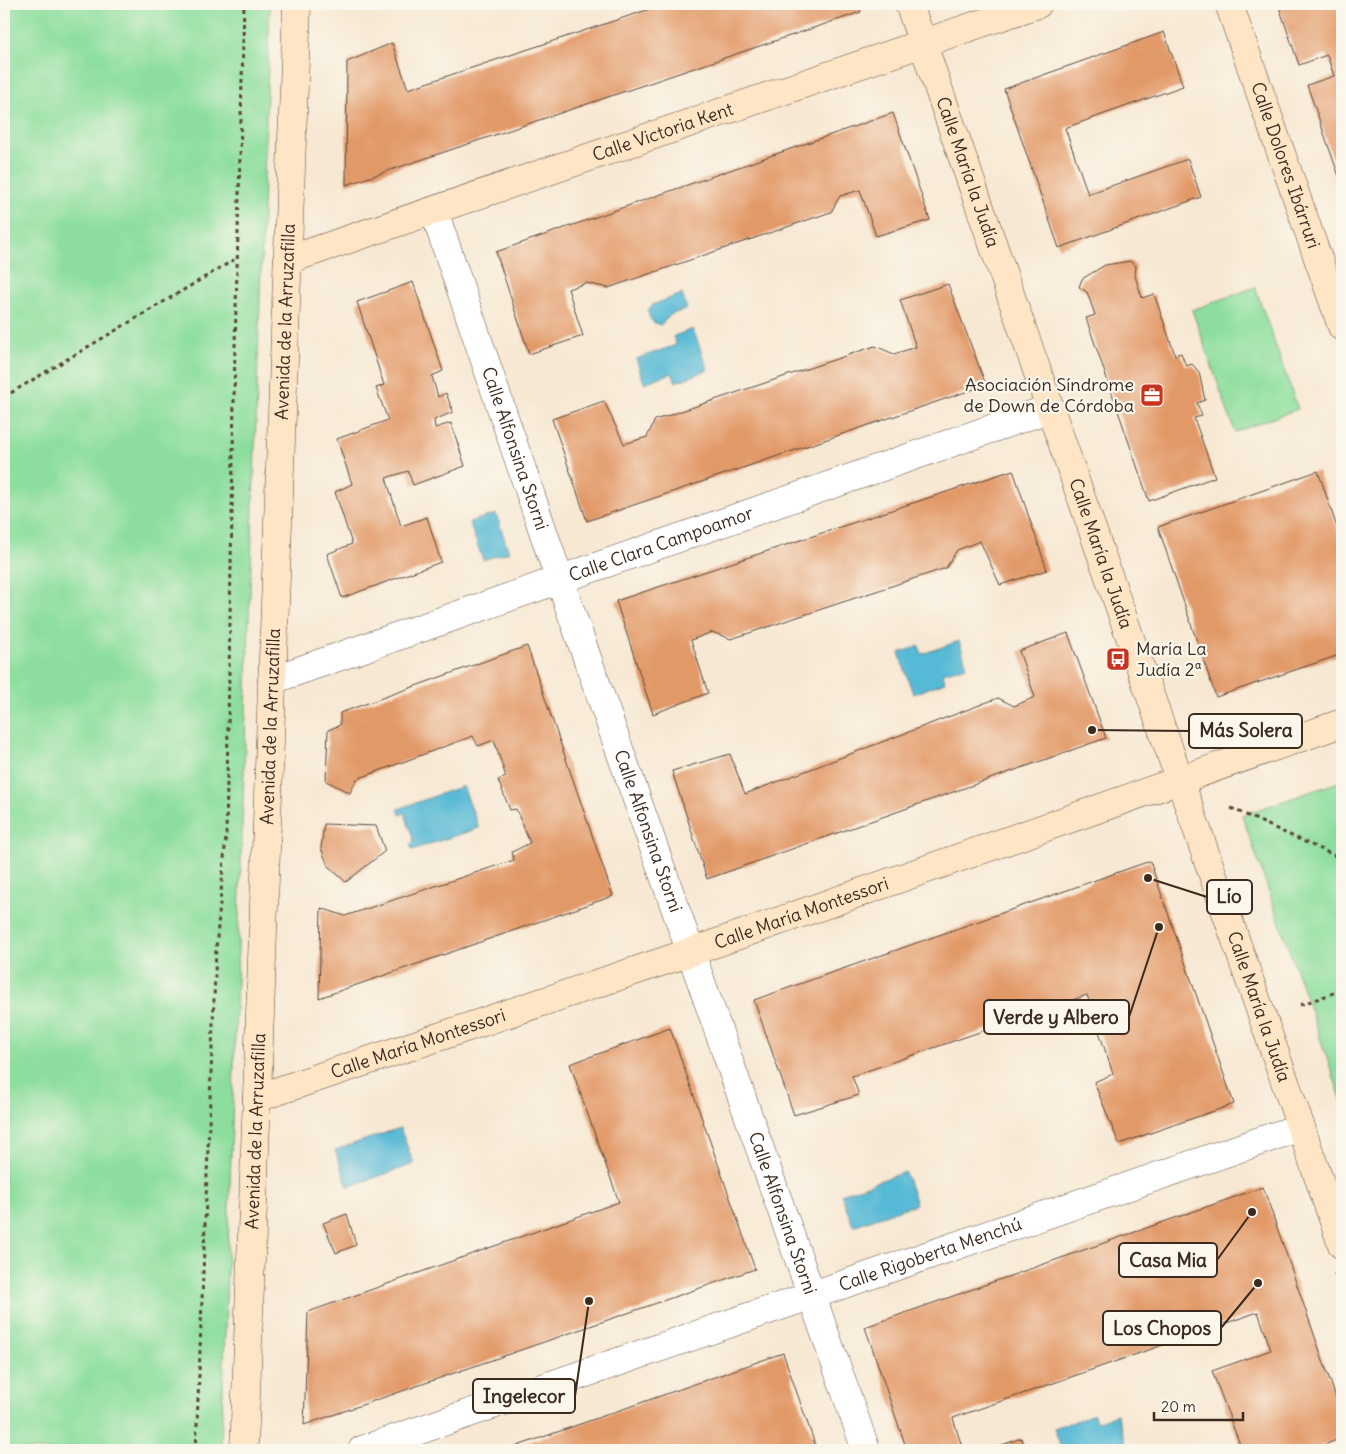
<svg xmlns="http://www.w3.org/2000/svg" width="1346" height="1454" font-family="Delius,sans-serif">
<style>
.green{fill:#8dde9e;stroke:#64845e}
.water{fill:#56b9d5;stroke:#48727a}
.building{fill:#e29967}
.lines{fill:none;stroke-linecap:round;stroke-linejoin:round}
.street-casing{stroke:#574639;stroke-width:29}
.secondary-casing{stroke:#574639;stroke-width:29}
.path{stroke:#574639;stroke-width:3;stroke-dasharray:4 4;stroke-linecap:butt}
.street{stroke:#fff;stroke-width:28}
.secondary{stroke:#fde5c5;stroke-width:28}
.labels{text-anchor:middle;stroke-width:4.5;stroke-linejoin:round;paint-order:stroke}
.street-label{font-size:18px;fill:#3b2a1e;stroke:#fbf7ec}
.poi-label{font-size:18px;fill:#3b2a1e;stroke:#fbf7ec;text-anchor:end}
.leader{fill:none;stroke:#3b2a1e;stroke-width:2}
.callout-dot{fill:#3b2a1e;stroke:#fbf7ec;stroke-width:2}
.callout{fill:#fbf7ec;stroke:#3b2a1e;stroke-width:2}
.callout-label{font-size:19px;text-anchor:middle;font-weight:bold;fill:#3b2a1e}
</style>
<rect width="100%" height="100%" fill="#fbf7ec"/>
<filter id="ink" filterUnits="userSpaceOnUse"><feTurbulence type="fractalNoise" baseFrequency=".02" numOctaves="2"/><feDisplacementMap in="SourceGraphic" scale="10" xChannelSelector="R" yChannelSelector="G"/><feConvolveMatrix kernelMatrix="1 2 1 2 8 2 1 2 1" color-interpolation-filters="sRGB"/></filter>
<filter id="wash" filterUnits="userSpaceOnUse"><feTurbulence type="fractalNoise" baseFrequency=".0096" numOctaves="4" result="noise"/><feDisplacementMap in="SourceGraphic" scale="20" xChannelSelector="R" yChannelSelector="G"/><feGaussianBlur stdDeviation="1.12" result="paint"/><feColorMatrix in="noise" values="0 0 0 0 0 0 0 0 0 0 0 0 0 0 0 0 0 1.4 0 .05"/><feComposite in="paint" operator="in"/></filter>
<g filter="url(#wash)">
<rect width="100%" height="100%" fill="#f7e8d3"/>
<path class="green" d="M4,4H270L221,1450H4Z
M1255,287L1298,409L1235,432L1192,310Z
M1342,781V1101L1242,815Z"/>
<path class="water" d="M682,294L687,309L670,315L661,325C652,323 649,320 648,310L652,305Z
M693,329L708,370L676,382L672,373L644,383L636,359L676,345L674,336Z
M496,514L509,552L483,560L469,522Z
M959,641L967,666L943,673L945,682L913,694L899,653L919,646L922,654Z
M463,786L479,828L412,850L410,844L414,842L405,813L400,815L398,809Z
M400,1128L414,1164L348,1187L335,1150Z
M905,1172L916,1204L853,1226L841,1194Z
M1094,1414L1096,1422L1117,1414L1128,1450H1062L1054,1428Z"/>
<g id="blocks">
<path class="building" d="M665,4H858L861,12L346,185L347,62L392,43L408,89Z
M1278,4H1342V185L1307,85L1334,76L1327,55L1299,65Z
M1164,32L1183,86L1065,128L1088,194L1188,159L1201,197L1059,248L1004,89Z
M893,113L930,220L876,236L860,190L840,196L831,212L608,288L586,283L568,289L583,336L529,354L496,252Z
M1130,261L1136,266L1135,276L1142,298L1154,294L1175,355L1181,353L1186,366L1192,364L1199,372L1205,400L1197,403L1202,416L1194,418L1215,477L1149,501L1086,318L1095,315L1087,292L1079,287L1082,279L1105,265Z
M413,282L443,371L432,376L438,397L446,393L453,412L434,420L435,428L451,423L465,466L413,485L408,471L386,478L401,526L427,517L441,562L342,598L327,554L352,544L335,492L352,484L337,439L388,420L376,388L384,385L357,302Z
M948,284L986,385L587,521L552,419L604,401L624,444L647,437L655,420L875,346L894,354L916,347L900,300Z
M1013,470L1047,570L1000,585L980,541L957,550L946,568L731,639L712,632L691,640L708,693L653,714L616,601Z
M1318,471L1342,542V654L1216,697L1158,527Z
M1068,633L1106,738L707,879L672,771L730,754L745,794L998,698L1014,706L1035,697L1019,651Z
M527,646L613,896L319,998L321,908L345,916L514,860L512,852L530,843L516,809L510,810L498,780L506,777L494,740L478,746L473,736L357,779L350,793L326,781L328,730L340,725V713Z
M324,824L376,826L385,851L346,882L328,866L321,848Z
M1150,861L1234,1104L1119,1144L1094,1082L1113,1074L1087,995L852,1076L859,1095L794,1115L754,1000Z
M670,1028L755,1269L304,1425L308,1312L619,1202L570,1064Z
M1263,1187L1342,1415V1438L1311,1450H1242L1212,1371L1271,1350L1258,1312L953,1418L963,1450H907L865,1327Z
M347,1214L356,1245L336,1253L323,1223Z
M783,1353L817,1450H506Z
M1021,1438L1025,1450H989Z"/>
</g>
</g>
<g filter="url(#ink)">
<use href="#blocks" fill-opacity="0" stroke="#574639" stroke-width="1"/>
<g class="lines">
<g class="street-casing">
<g id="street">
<path id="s1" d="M434,211L559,578L866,1450"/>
<path id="s2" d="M272,680L1051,408"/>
<path id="s3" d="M362,1450L1301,1127"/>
</g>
</g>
<g class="secondary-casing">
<g id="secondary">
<path id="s4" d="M909,4L1342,1245"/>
<path id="s5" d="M1229,4L1342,327"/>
<path id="s6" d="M288,260L1038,4"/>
<path id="s7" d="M257,1098L691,952L1342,723"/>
<path id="s8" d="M244,1450L297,4"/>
</g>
</g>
<path class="path" d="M4,397L237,258
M1231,808L1342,859
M1300,1005L1342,990
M1335,1273L1342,1293
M196,1450L216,949L226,836L235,346L244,4"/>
<use href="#street" class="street"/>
<use href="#secondary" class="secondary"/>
</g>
</g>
<defs>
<g id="office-square" transform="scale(1.25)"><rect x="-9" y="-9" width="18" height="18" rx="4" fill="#c8321e" stroke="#fbf7ec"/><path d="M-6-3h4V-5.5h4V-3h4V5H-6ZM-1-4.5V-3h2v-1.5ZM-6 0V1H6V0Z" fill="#fff"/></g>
<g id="bus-square" transform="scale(1.25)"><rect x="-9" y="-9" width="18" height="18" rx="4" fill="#c8321e" stroke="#fbf7ec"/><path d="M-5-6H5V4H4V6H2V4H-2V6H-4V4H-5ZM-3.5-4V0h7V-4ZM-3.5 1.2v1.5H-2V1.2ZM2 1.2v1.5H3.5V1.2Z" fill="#fff"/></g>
</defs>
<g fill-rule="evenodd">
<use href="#office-square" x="1152" y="395"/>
<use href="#bus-square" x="1118" y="659"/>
</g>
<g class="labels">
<g class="street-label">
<text dy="6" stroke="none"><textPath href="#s6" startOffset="396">Calle Victoria Kent</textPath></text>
<text dy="6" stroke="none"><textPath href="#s5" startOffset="171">Calle Dolores Ibárruri</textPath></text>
<text dy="6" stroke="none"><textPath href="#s4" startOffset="178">Calle María la Judía</textPath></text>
<text dy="6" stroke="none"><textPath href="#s8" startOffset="1129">Avenida de la Arruzafilla</textPath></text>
<text dy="6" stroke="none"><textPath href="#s1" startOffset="251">Calle Alfonsina Storni</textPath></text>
<text dy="6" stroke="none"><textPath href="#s2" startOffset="412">Calle Clara Campoamor</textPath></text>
<text dy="6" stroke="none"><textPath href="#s4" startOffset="582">Calle María la Judía</textPath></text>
<text dy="6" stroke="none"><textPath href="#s8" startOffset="724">Avenida de la Arruzafilla</textPath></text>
<text dy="6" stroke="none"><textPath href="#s1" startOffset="656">Calle Alfonsina Storni</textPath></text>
<text dy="6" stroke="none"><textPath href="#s7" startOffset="575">Calle María Montessori</textPath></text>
<text dy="6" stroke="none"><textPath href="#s4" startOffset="1062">Calle María la Judía</textPath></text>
<text dy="6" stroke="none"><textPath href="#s7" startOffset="170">Calle María Montessori</textPath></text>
<text dy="6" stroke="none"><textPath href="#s8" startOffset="319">Avenida de la Arruzafilla</textPath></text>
<text dy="6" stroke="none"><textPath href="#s1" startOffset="1061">Calle Alfonsina Storni</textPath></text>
<text dy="6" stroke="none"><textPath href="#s3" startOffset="601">Calle Rigoberta Menchú</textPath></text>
</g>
<g class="poi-label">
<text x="1134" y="391">Asociación Síndrome<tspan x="1134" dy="21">de Down de Córdoba</tspan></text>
<text x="1136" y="655" text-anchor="start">María La<tspan x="1136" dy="21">Judía 2ª</tspan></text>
</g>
</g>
<path class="leader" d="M1092 730L1189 731M1148 878L1207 897M1159 927L1129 1017M1252 1212L1217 1260M1258 1283L1221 1328M589 1301L575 1396"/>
<g class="callout-dot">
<circle cx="1092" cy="730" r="5"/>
<circle cx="1148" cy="878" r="5"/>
<circle cx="1159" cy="927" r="5"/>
<circle cx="1252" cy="1212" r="5"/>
<circle cx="1258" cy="1283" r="5"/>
<circle cx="589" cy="1301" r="5"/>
</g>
<g class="callout">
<rect x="1189" y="714" width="113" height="34" rx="5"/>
<rect x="1207" y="880" width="45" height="34" rx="5"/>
<rect x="984" y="1000" width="145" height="34" rx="5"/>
<rect x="1119" y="1243" width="98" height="34" rx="5"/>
<rect x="1103" y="1311" width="118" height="34" rx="5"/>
<rect x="473" y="1379" width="102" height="34" rx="5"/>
</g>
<g class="callout-label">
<text x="1246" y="737">Más Solera</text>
<text x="1229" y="903">Lío</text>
<text x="1056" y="1024">Verde y Albero</text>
<text x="1168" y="1267">Casa Mia</text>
<text x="1162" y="1335">Los Chopos</text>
<text x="524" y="1403">Ingelecor</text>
</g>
<rect width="1346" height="1454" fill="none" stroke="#fbf7ec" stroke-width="20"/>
<path d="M1154 1412v8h89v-8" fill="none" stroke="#3b2a1e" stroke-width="2.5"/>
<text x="1161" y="1412" font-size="15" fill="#3b2a1e" stroke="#fbf7ec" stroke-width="4" paint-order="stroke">20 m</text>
</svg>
